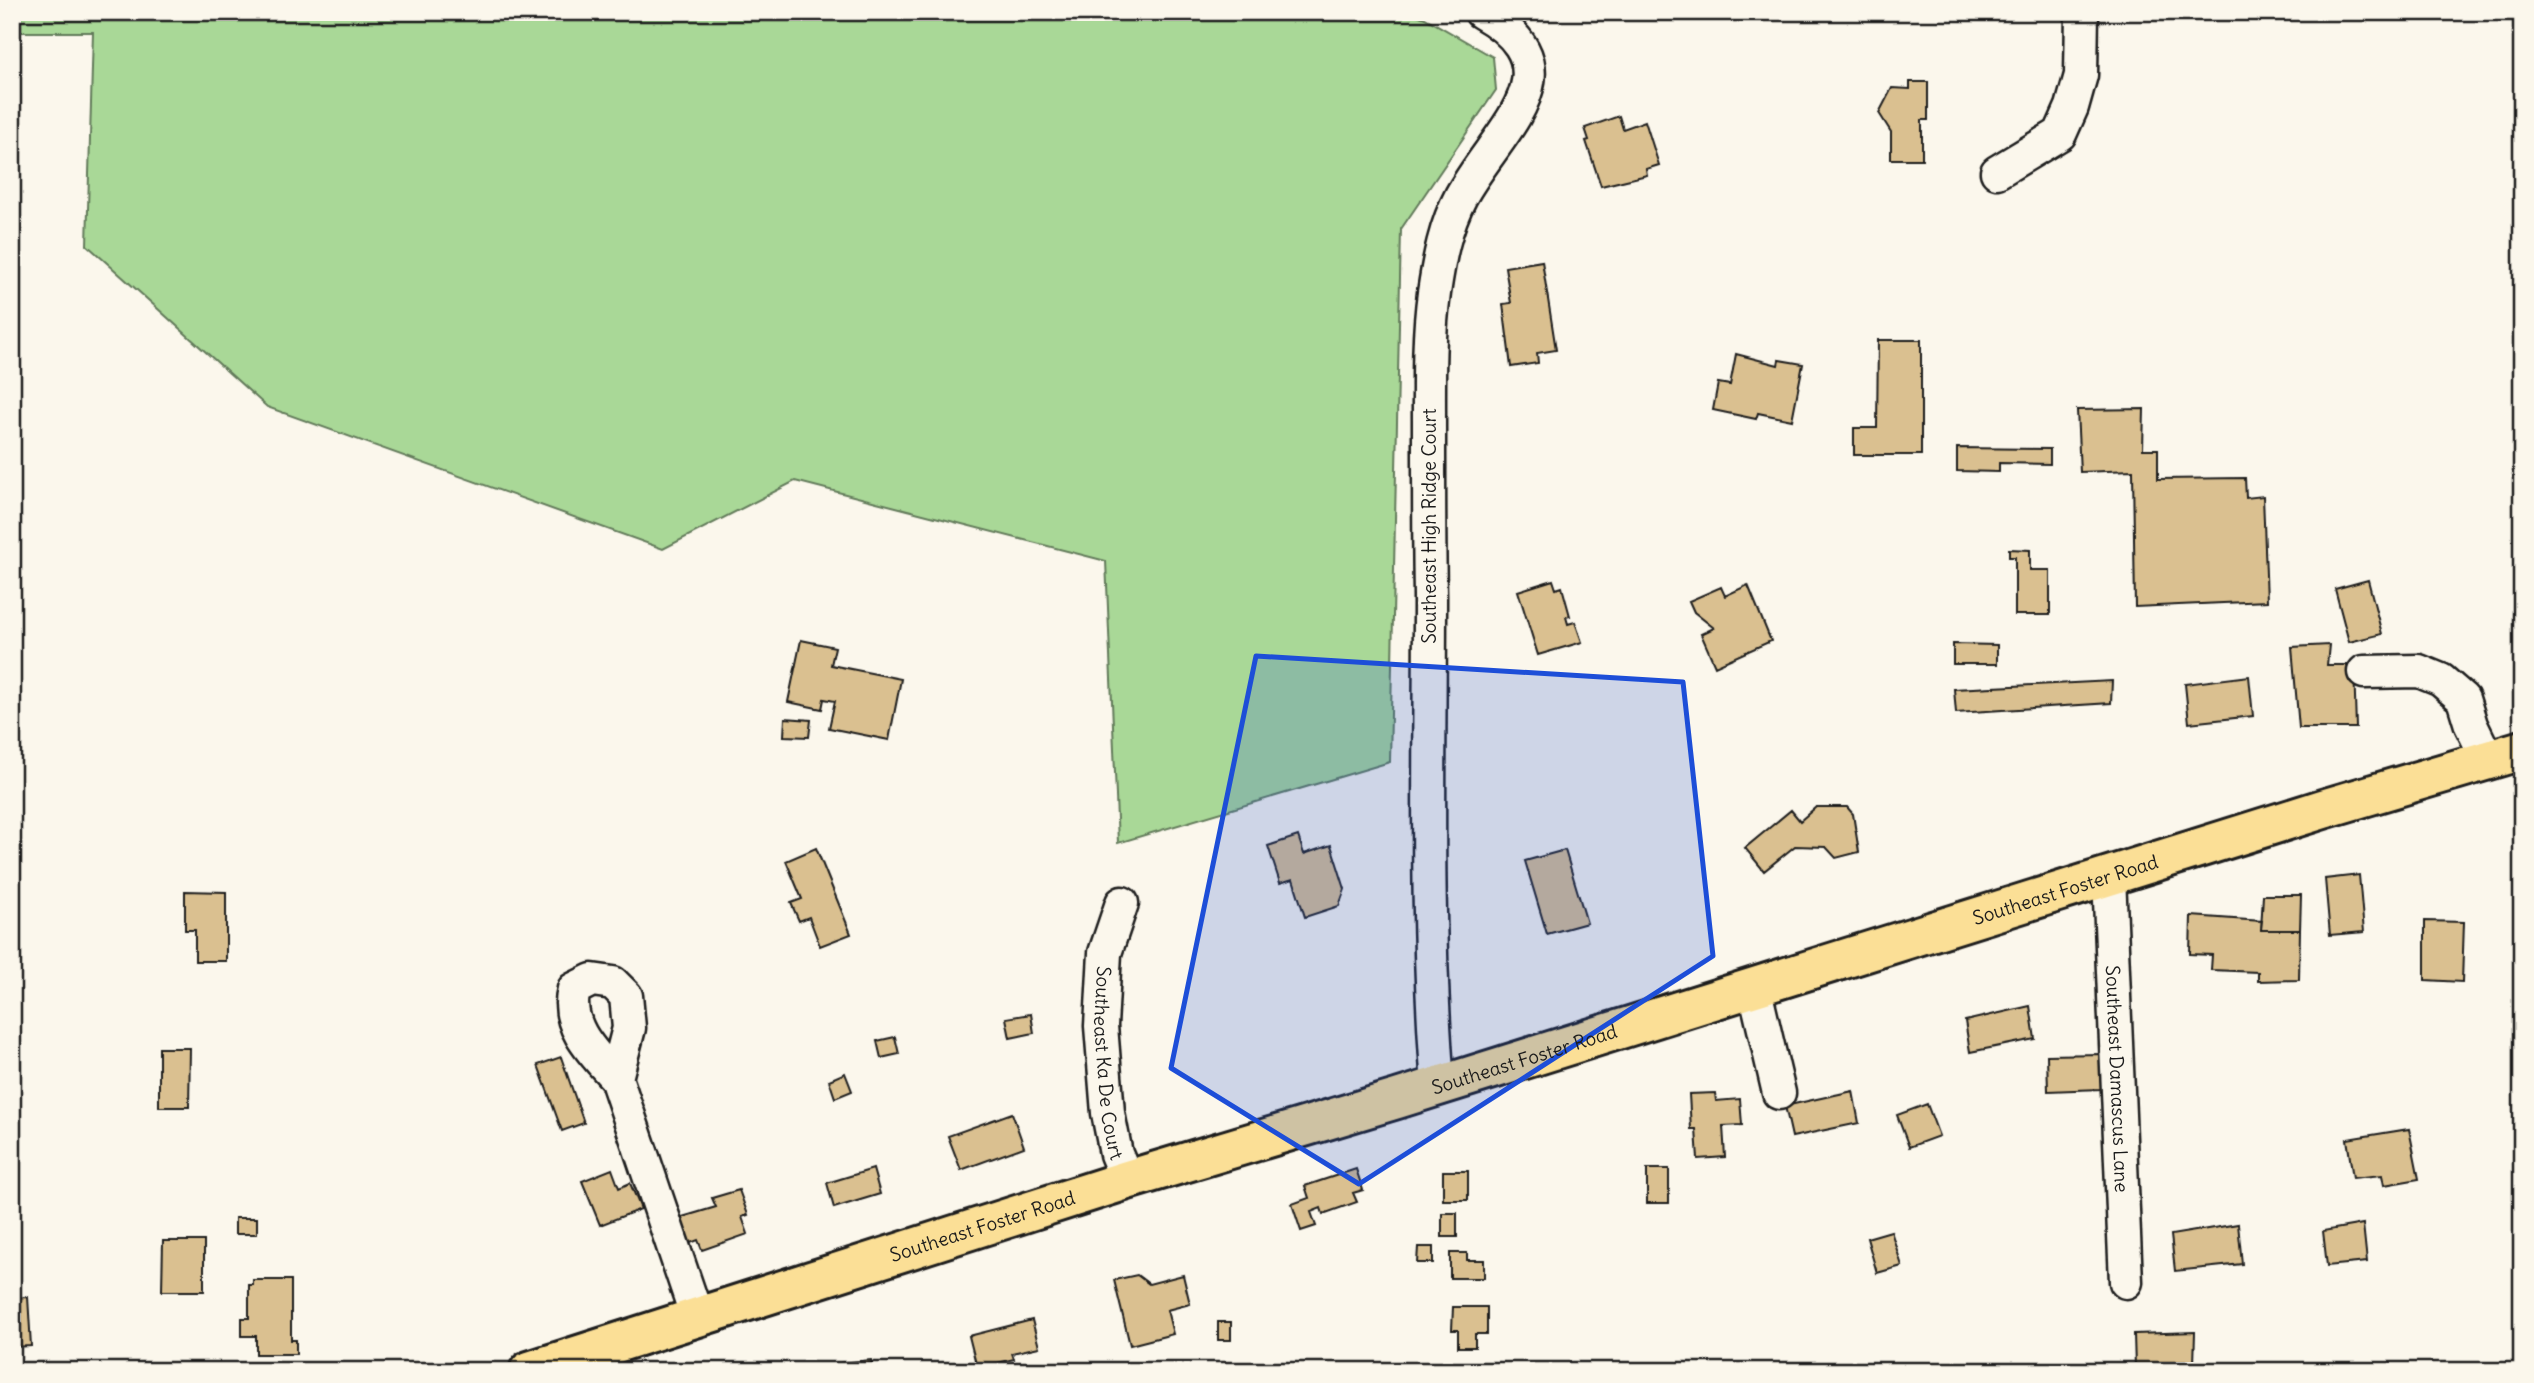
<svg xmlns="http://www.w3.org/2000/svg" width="2534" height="1383" viewBox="0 0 2534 1383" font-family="Delius,sans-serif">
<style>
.green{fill:#a9d897;stroke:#627a5a;stroke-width:2}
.building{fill:#dac090;stroke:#1c1c1c;stroke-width:2}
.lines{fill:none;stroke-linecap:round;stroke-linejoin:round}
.minor-casing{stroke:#1c1c1c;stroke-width:37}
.major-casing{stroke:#1c1c1c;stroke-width:44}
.minor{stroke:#fbf7ec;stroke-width:32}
.major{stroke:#fbdf96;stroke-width:38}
.marked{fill:#1d4ed8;fill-opacity:0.2;stroke:#1d4ed8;stroke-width:5;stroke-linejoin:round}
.labels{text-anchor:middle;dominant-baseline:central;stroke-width:5;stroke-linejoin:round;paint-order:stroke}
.street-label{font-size:19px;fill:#1c1c1c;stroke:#fbf7ec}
</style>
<rect width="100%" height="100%" fill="#fbf7ec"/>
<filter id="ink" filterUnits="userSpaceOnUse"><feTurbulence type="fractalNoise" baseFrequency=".0143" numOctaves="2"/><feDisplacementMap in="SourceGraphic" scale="14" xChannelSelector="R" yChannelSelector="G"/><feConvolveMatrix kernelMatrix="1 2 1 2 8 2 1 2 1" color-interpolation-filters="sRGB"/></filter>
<g filter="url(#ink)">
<path class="green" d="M12,12H1409L1425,18L1493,57L1496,90L1401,229L1390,762L1118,843L1106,561L795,481L663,549L267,407L87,245L93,32H12Z"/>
<path class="building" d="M1910,82H1928V120H1922V159H1891V132L1879,113L1892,88L1910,89Z
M1619,116L1623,129L1645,121L1659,165L1646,169L1647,175L1601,186L1586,141L1589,140L1585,128Z
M1542,261L1556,350L1537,353L1538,363L1511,367L1503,304L1511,303L1505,267Z
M1878,340H1921V455H1854V428H1877Z
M1736,354L1778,365L1779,360L1803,364L1792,420L1758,413L1756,419L1713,410L1718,383L1730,385Z
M2144,409L2143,449H2158V479L2245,478L2246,498L2263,496L2267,601L2135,607L2133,470L2080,472L2077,410Z
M1957,448L2050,449V464L1999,463V472L1957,471Z
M2009,549L2030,550V570H2050V615H2015V557H2009Z
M1553,580L1556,589L1562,587L1570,616L1566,617L1568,624L1575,622L1582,642L1538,655L1518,591Z
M2368,580L2382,634L2349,642L2335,589Z
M1748,585L1771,641L1715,666L1701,634L1714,628L1694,612L1689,601L1721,587L1725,596Z
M801,640L835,647L831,665L901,679L889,740L829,728L835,701L824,699L822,709L788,702Z
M1953,644L1997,645V664H1953Z
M2329,645L2327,665H2354L2356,728H2299L2292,647Z
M2249,676L2253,716L2189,723L2185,684Z
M2112,681L2111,703L1956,713L1954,689Z
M785,718L811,720L809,737L784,736Z
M1816,807H1847L1853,814L1859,852L1836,858L1826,847L1795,846L1764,871L1745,848L1791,810L1800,821Z
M1298,836L1304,854L1331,845L1345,889L1339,906L1305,917L1293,879L1280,883L1268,846Z
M816,848L851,934L820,946L809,917L799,921L791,903L802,899L786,861Z
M1565,850L1587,923L1547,934L1525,861Z
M2359,875L2364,932L2330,935L2325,879Z
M185,891L226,892V961H195V930H185Z
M2263,895H2301L2300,930H2261Z
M2191,916L2262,921L2261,930H2300L2299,980L2258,981V972L2211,970L2212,955L2190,954Z
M2425,921L2464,922L2462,982L2425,980Z
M2030,1006L2035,1039L1970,1052L1965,1021Z
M1031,1014L1034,1033L1010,1038L1006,1018Z
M895,1037L899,1054L881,1058L877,1041Z
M159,1048H190L189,1107H159Z
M2101,1054V1089L2048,1091L2047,1055Z
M561,1057L584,1123L562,1131L538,1065Z
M845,1073L852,1091L835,1098L829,1080Z
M1853,1091L1859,1123L1792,1137L1785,1106Z
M1715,1093L1716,1101L1740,1099L1742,1125L1723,1126L1725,1157L1698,1159L1696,1129H1691L1689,1094Z
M1927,1104L1939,1136L1909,1147L1897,1115Z
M1012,1113L1024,1147L961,1170L948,1136Z
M2409,1129L2419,1179L2384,1185L2382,1175L2353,1178L2347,1139Z
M612,1169L619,1188L630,1183L641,1209L600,1225L582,1181Z
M873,1169L880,1194L834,1208L827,1183Z
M1356,1169L1363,1190L1353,1193L1357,1202L1323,1214L1321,1208L1311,1212L1316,1226L1301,1231L1292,1204L1309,1198L1305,1186Z
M1647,1169H1669V1203H1647Z
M1443,1171H1468V1200H1443Z
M739,1190L748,1215L742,1217L748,1234L702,1250L698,1240L688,1244L679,1218L716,1207L712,1198Z
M1442,1213H1457V1237H1442Z
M235,1218H257V1234H235Z
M2238,1224L2242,1264L2175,1271L2171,1235Z
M2363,1224L2367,1262L2327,1266L2323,1231Z
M1891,1231L1902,1266L1877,1273L1867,1238Z
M163,1241H204V1291H162Z
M1418,1247H1433V1263H1417Z
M1450,1253H1467V1260H1484V1278H1450Z
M1137,1275L1149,1284L1183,1275L1190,1304L1167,1310L1173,1334L1130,1345L1114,1280Z
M253,1280H291V1340H296V1354H256V1336H242V1318H249V1285H253Z
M28,1297L31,1346L12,1347V1298Z
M1453,1307H1487V1334H1475V1347H1458V1330H1452Z
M1032,1320L1039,1347L1012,1353L1014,1359L977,1368L969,1336Z
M1218,1322H1231V1340H1218Z
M2195,1332L2194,1365L2135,1368L2134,1334Z
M871,1360L873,1371H842L841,1363Z"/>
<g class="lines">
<g class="minor-casing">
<g id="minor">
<path d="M1997,172L2060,134L2072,107L2081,75L2082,12"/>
<path d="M2364,672L2419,671L2441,680L2463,699L2471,725L2488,760"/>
<path id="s1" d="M2109,876L2126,1282"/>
<path id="s2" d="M1122,903L1105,953L1101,1026L1108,1113L1116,1154L1127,1180"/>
<path d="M1754,986L1779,1093"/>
<path d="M616,1078L629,1028L626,996L613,983L592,980L574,989C564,1025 593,1053 616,1078L697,1317"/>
<path d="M1438,1085C1425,922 1430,759 1430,596C1429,540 1429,484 1429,428C1429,383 1428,337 1434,293C1439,259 1445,226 1461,196C1497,130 1582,69 1481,12"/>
</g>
</g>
<g class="major-casing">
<g id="major">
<path id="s3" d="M529,1371L1127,1180L1397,1099L2323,809L2522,750"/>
</g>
</g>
<use href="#minor" class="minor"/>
<use href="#major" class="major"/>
</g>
</g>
<path class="marked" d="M1256,656L1683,682L1713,956L1359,1184L1171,1068Z"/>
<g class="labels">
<g class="street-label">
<text transform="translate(1429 526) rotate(-90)">Southeast High Ridge Court</text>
<text stroke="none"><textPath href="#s3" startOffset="1610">Southeast Foster Road</textPath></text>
<text stroke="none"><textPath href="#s3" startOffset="1043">Southeast Foster Road</textPath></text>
<text stroke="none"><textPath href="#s2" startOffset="163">Southeast Ka De Court</textPath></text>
<text stroke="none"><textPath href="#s1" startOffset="203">Southeast Damascus Lane</textPath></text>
<text stroke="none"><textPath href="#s3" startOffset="476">Southeast Foster Road</textPath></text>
</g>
</g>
<rect width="2534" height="1383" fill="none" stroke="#fbf7ec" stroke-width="42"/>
<rect x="21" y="21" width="2492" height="1341" fill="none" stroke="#1c1c1c" stroke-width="2.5" filter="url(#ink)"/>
</svg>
